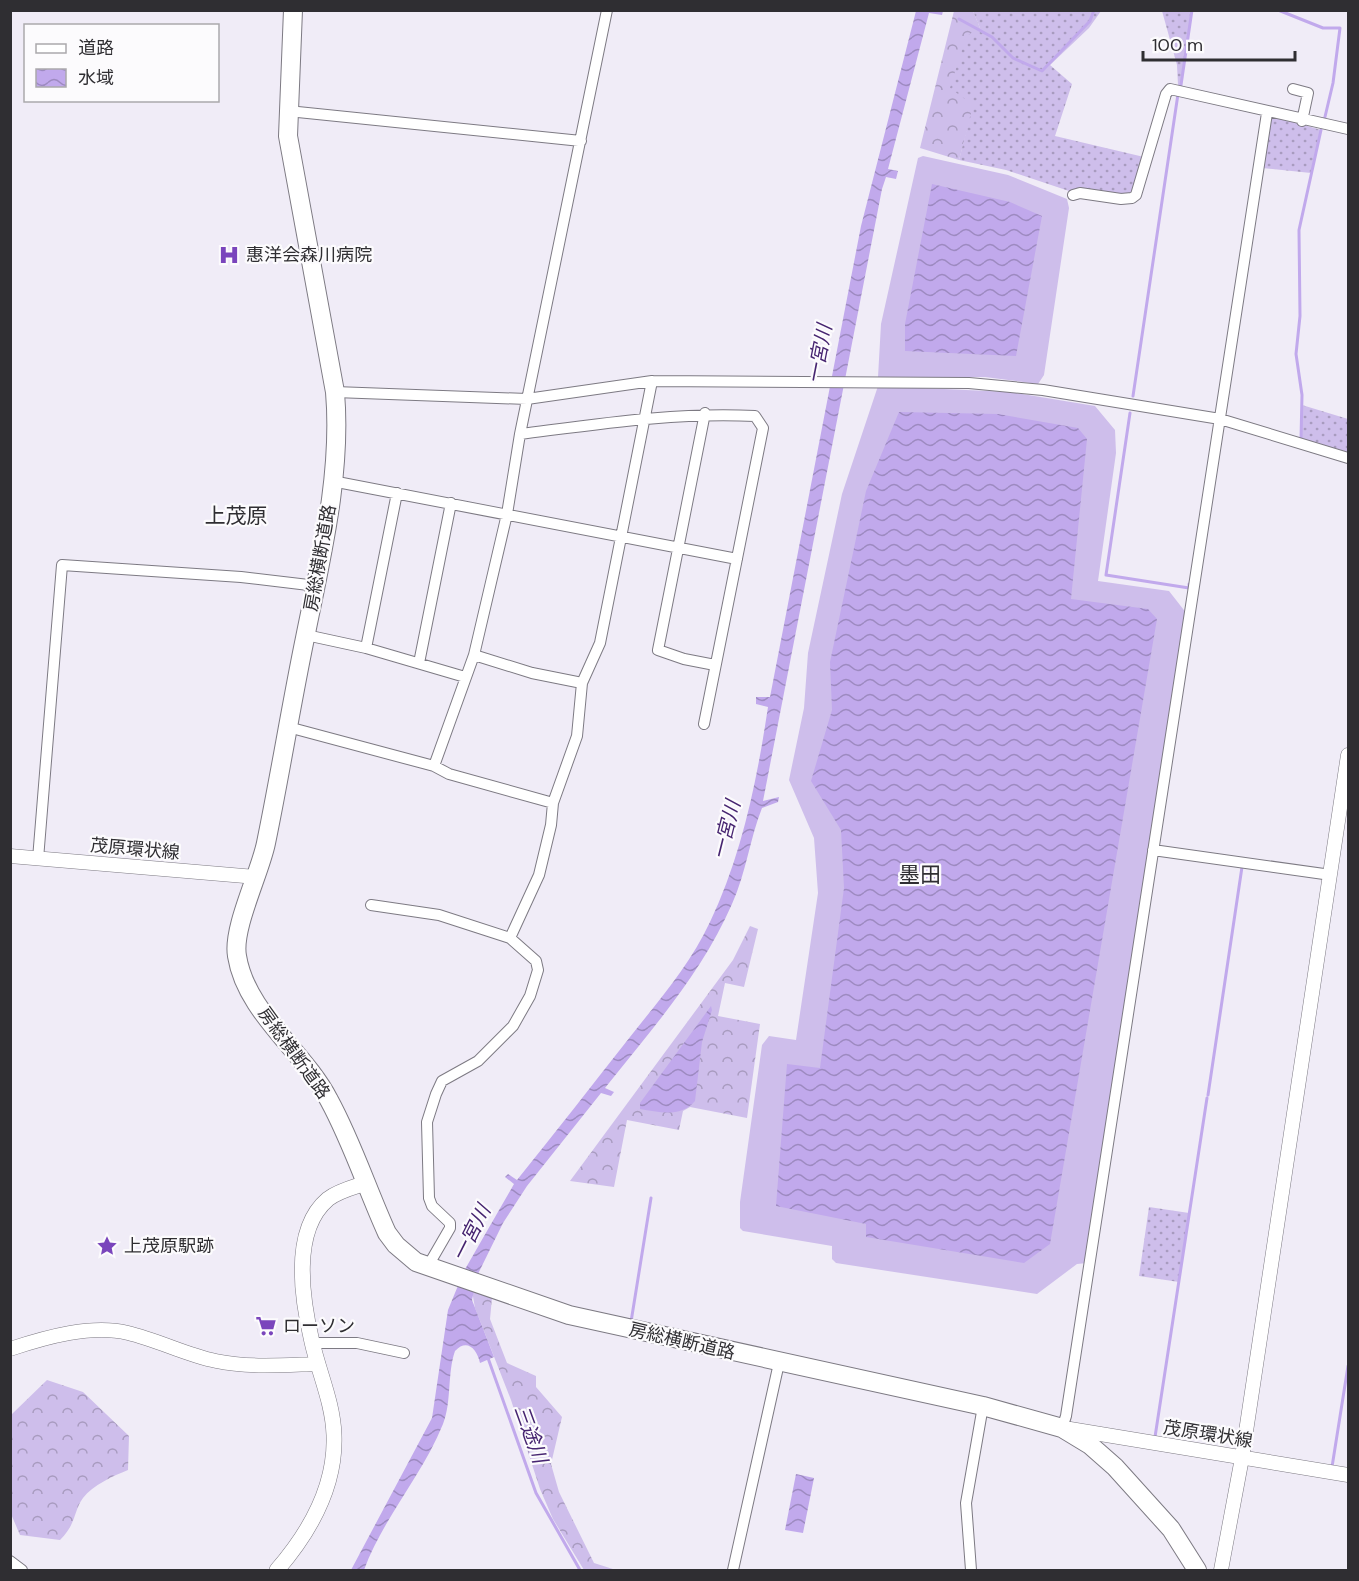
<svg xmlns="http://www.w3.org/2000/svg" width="1359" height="1581" viewBox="0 0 1359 1581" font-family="'DM Sans','Noto Sans JP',sans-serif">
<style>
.grass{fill:#cebeeb}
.forest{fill:url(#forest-crowns)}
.garden{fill:url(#garden-dots)}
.water{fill:url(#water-waves)}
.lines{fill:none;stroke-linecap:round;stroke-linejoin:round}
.stream{stroke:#c1a9ec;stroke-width:3}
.street-casing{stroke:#7d7a83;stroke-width:12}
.secondary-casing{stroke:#7d7a83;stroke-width:15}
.primary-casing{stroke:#7d7a83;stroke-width:16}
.highway-casing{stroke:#7d7a83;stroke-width:20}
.street{stroke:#fff;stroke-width:10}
.secondary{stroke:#fff;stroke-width:14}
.primary{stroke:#fff;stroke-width:15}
.highway{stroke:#fff;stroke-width:18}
.labels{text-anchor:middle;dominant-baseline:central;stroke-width:4.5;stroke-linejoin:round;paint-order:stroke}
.poi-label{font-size:18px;fill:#2f2e32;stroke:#fcfbfd;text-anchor:start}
.street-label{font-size:18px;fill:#2f2e32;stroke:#fcfbfd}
.water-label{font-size:20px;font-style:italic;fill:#462470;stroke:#fcfbfd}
.quarter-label{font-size:21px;fill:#2f2e32;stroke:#fcfbfd}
</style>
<defs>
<pattern id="forest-crowns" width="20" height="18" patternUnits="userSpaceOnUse" patternTransform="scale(1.5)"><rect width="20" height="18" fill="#cebeeb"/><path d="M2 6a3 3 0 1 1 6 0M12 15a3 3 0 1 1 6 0" fill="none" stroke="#a89bbf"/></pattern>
<pattern id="garden-dots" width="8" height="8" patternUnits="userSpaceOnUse" patternTransform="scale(1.5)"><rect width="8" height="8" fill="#cebeeb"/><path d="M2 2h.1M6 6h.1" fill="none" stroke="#a89bbf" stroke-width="1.8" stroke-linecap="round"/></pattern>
<pattern id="water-waves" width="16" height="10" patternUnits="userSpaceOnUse" patternTransform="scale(1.5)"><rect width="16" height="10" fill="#c1a9ec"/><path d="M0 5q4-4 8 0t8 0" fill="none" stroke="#9d8ac0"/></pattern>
</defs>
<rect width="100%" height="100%" fill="#f0ecf7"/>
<path class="grass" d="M923,156L1008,175L1067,199L1069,208L1044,375L1038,384L985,377H878L881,324L918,158Z
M878,386L1010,392L1095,406L1115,430L1116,453L1098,581L1169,591L1187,614L1087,1263L1077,1264L1037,1294L836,1263L832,1259V1246L743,1231L740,1228V1202L762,1045L769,1036L796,1040L818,893L814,838L789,780L804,708L808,653L842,494Z"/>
<path class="forest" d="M954,11H973L980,28L974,105L959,160L920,148Z
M750,926L758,929L744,987L725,983L718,1016L760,1024L747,1118L690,1107L683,1111L679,1130L627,1120L614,1187L570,1181L733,960Z
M472,1291L492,1298L490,1319L507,1363L536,1376V1387L562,1417L551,1464L559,1492L594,1563L616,1570H584L553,1519L540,1489L511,1400L475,1308Z
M47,1380L83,1392L129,1436L128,1470C113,1476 93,1485 83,1498C73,1512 77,1523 60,1540L20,1535L11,1514L12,1414Z"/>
<path class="garden" d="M973,11H1101L1089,28L1050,65L1072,84L1055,136L1144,157L1132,197L1069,191L1006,170L959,160L973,105L950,88L966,36L980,28Z
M1162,11H1192L1181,85H1178L1177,65Z
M1270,115L1321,130L1311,173L1262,168Z
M1302,405L1348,419V452L1301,439Z
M1149,1207L1189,1213L1179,1282L1139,1276Z"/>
<path class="water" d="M916,11H943L942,15L929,13L888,169L898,171L896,179L886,177L882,189L763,801L779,797L778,802L762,808C750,838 746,873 732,904C702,973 652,1029 605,1088L614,1092L611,1096L601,1093L527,1186L503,1223L477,1276L472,1300L494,1357L480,1363C477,1349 467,1338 455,1351C447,1374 452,1401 443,1424C422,1476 383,1518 364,1570H351L432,1418L448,1310L464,1271L514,1184L505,1177L508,1174L517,1180C555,1133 592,1085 630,1037C659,1000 690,965 710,922C742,855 757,780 768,707L756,704V697H770L861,226Z
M932,184L1010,202L1042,216L1016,356L905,351V324Z
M899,412L998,414L1078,428L1087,439L1071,599L1148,609L1157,619L1050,1244L1024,1263L866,1237V1224L776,1206L787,1064L820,1068L844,888L841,830L811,781L832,710L830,662L866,491Z
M711,1006L712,1010L702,1042L695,1101C681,1118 659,1112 640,1109V1103Z
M796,1474L814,1478L803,1533L785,1530Z"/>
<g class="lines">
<path class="stream" d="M1278,10L1323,28H1340L1333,83L1324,121
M959,19L992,37L1013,58L1042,71L1090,21L1094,10
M1181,85L1192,10
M1133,396L1178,94
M1130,413L1106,575L1189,588V584
M1301,439L1302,395L1296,354L1300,316L1299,230L1321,130
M1208,1095L1242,867
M631,1322L651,1198
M488,1358L536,1493L580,1570
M1155,1437L1207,1098
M1332,1467L1348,1366"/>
<g class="street-casing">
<path id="street" d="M1293,89L1308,93L1302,121
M288,111L581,141
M1073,195L1080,193L1121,199L1132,198L1136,195L1166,94L1170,89L1348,129
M335,392L527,399L652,381L969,383L1043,390L1220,419L1348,458
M705,413L658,650L684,659L715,665
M520,434C599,424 675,412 755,416L763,428L704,724
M332,481L737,559
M306,635L366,648L465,677
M366,648L397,493
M474,655L532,673L582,683
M419,663L451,503
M288,727L434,766L449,774L553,803
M434,766L474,655L507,514L520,434L607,10
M1153,850L1331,875
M38,859L62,565L241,577L317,586
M371,905L439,915L510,938L536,961L538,970L530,996L513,1026L478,1061L442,1081L436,1094L427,1122L429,1198L432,1206L450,1223V1228L428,1266
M510,938L539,875L551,825L553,803L577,736L582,683L600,643L652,381
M312,1343H357L404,1353
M1062,1428L1066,1416L1267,113
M10,1561L22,1570
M733,1570L779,1363
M971,1570L966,1503L983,1406"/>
</g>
<g class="secondary-casing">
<path id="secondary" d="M10,856L257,877
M10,1349C46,1337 92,1324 128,1333C158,1340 186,1355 216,1361C249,1368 284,1365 318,1364
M1070,1429L1348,1475
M1221,1570L1242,1458L1348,755"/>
</g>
<g class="primary-casing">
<path id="primary" d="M277,1570C309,1533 336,1486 334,1435C333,1403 319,1373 312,1342C302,1300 291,1230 328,1199C338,1191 354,1187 366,1183"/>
</g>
<g class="highway-casing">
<path id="highway" d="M293,10L288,136L335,392C342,474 321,558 305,638C291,706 280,775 266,843C260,873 232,928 237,956C246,1013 304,1051 329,1100C352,1142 367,1189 387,1233L396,1245L416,1262L569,1315L983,1406L1062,1428L1090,1445L1115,1467L1171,1529L1197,1570"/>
</g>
<use href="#street" class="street"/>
<use href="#secondary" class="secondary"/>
<use href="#primary" class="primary"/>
<use href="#highway" class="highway"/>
</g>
<defs>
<g id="hospital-bare" transform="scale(1.62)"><path d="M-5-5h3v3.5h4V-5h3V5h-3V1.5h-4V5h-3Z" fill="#7a45bc" stroke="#fcfbfd" stroke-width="2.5" paint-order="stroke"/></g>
<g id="sight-bare" transform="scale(1.62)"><path d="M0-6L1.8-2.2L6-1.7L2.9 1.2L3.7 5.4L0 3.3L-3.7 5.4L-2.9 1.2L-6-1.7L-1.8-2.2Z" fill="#7a45bc" stroke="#fcfbfd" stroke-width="2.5" paint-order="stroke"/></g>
<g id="supermarket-bare" transform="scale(1.62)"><path d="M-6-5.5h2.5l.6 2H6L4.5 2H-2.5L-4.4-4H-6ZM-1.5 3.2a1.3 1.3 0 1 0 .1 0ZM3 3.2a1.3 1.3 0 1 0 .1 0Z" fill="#7a45bc" stroke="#fcfbfd" stroke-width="2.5" paint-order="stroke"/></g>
</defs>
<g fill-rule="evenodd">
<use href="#hospital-bare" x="229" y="255"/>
<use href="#sight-bare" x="107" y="1246"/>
<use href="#supermarket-bare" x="266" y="1326"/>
</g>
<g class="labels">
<g class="poi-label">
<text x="246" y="255">惠洋会森川病院</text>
<text x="124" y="1246">上茂原駅跡</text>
<text x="283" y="1326">ローソン</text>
</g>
<g class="street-label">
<text transform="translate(320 558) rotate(-80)">房総横断道路</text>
<text transform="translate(135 849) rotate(5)">茂原環状線</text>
<text transform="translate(294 1053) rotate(54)">房総横断道路</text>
<text transform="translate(682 1341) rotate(13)">房総横断道路</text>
<text transform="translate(1208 1434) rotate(9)">茂原環状線</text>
</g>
<g class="water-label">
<text transform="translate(819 354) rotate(-79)">一宮川</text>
<text transform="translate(726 830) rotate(-76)">一宮川</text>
<text transform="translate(471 1233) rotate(-63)">一宮川</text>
<text transform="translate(531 1434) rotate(70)">三途川</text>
</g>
<g class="quarter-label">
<text x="236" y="516">上茂原</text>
<text x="920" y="875">墨田</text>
</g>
</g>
<rect width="1359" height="1581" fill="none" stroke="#2f2e32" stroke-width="24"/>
<rect x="24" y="24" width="195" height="78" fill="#fcfbfd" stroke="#aaa9ac" stroke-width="1.5"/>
<rect x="36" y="44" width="30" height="9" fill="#ffffff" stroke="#aaa9ac" stroke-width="1.5"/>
<text x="78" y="54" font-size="18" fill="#2f2e32">道路</text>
<rect x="36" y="69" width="30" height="18" fill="url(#water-waves)" stroke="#aaa9ac" stroke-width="1.5"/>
<text x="78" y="84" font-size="18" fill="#2f2e32">水域</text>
<path d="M1143 51v9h152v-9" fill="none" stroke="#2f2e32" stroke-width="3"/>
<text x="1152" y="51" font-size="18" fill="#2f2e32" stroke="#fcfbfd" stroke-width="4.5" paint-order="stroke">100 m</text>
</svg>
